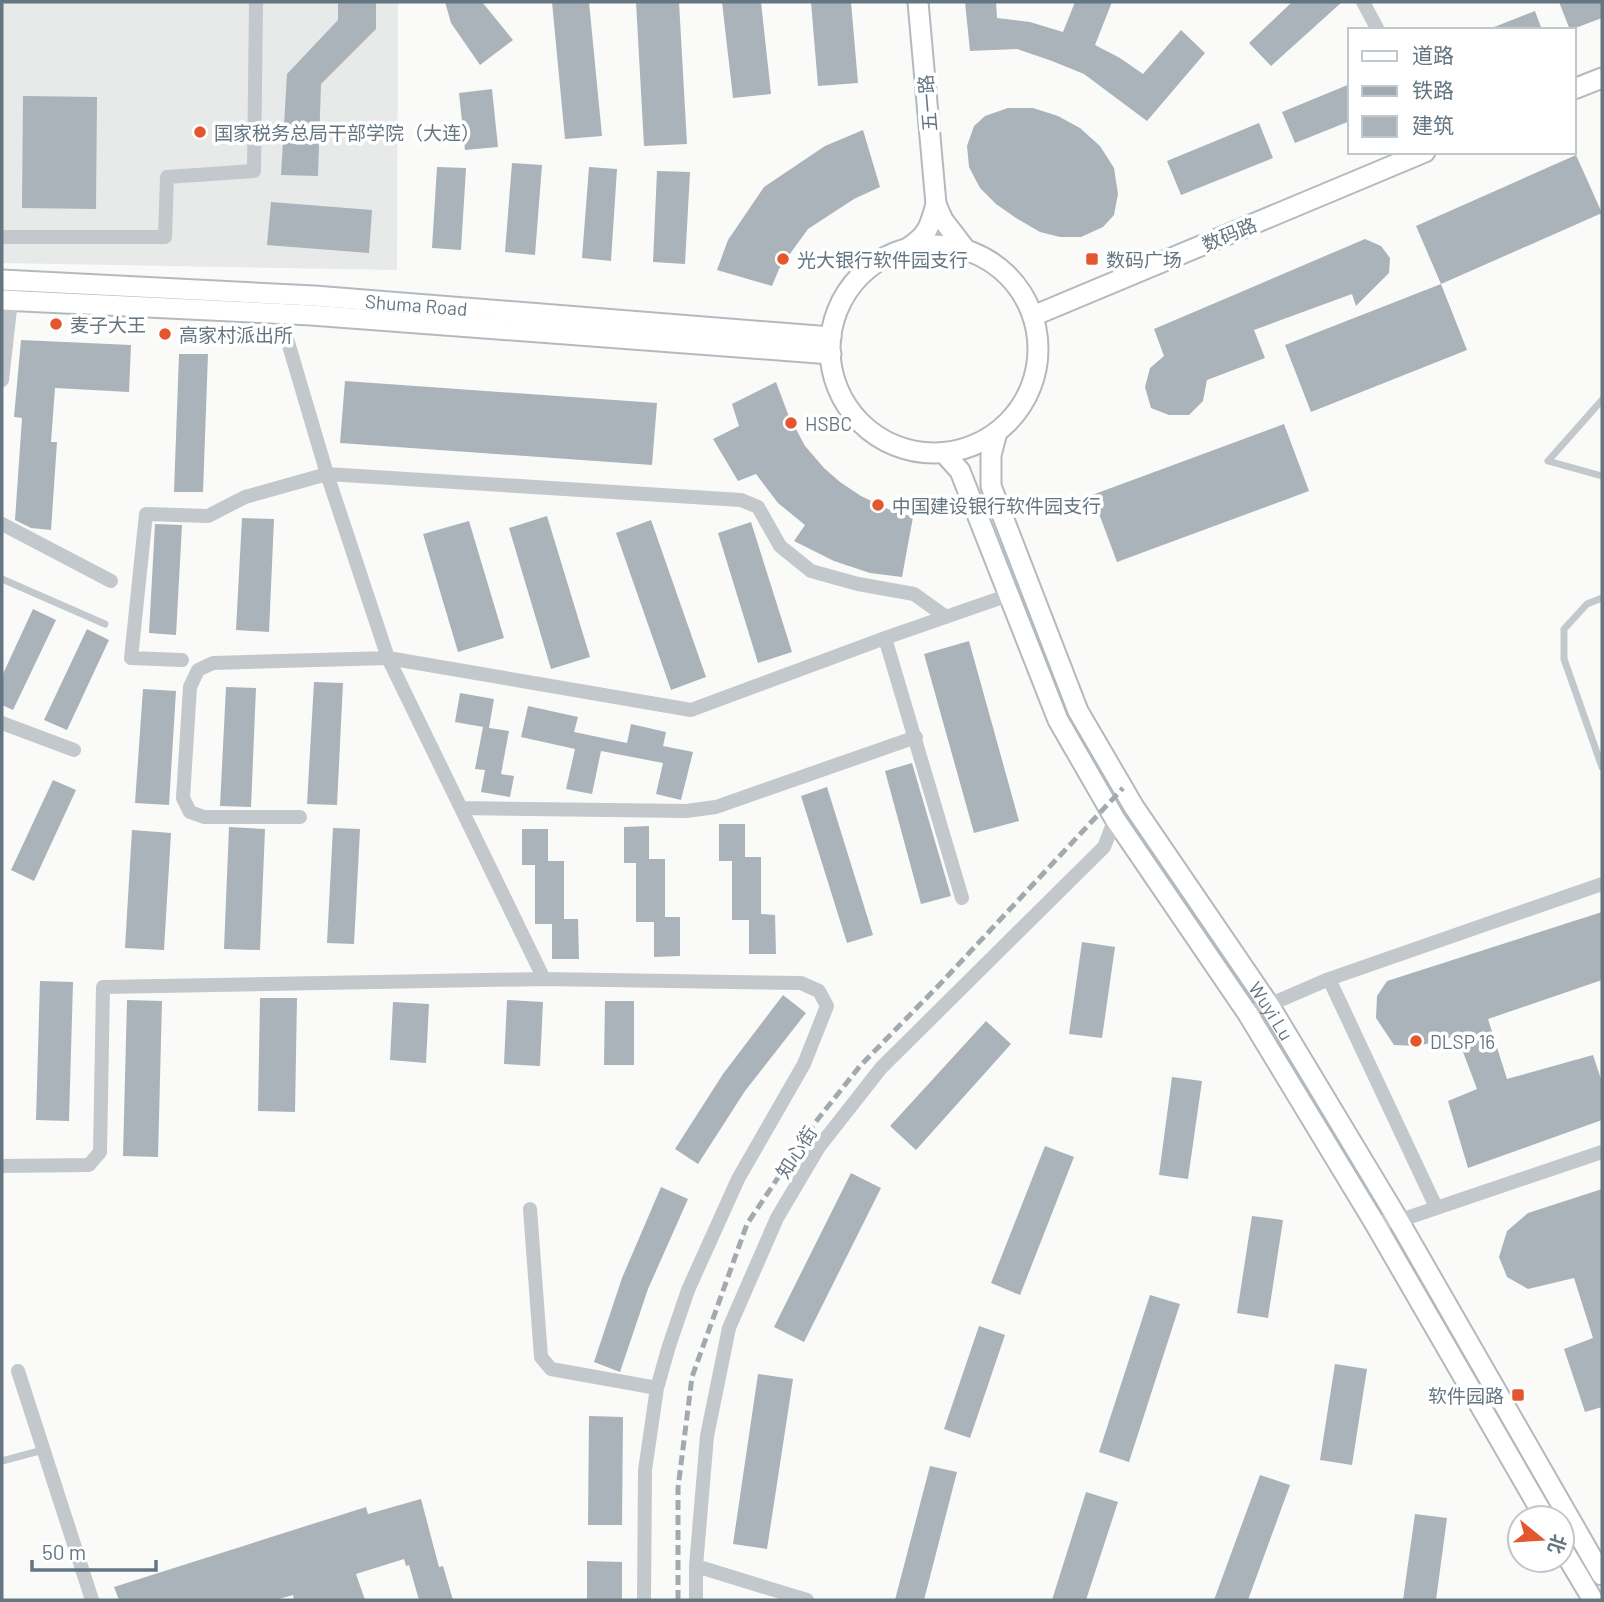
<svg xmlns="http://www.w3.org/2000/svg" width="1604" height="1602" viewBox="0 0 1604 1602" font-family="Barlow,'Noto Sans SC',sans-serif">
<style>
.built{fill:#e8e9e9}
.building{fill:#aab3b9}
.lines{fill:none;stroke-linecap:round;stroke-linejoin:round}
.secondary-casing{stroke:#b3babf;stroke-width:23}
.service{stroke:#c3c8cc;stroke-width:7}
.minor{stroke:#c3c8cc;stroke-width:14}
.secondary{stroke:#fff;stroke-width:19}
.rail{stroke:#a2aab0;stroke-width:5;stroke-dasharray:10 5;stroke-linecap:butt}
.poi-dot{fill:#e4572e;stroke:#fff;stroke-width:2.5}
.labels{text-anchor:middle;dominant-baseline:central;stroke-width:7;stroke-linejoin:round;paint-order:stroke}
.street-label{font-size:19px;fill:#657683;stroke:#fff}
.poi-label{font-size:19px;fill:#657683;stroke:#fff;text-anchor:start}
</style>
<rect width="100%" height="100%" fill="#fafaf8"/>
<path class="built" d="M2,2H398L397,270L2,263Z"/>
<path class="building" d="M338,2H376V29L321,84L318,176L281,175L287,74L338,20Z
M445,2H482L513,40L480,65L451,23Z
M552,2H589L602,136L565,139Z
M636,2H679L687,144L644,146Z
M722,2H761L771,94L733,98Z
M811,2H851L858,83L818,86Z
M965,2H996L997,18L1030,22L1063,32L1075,2H1112L1095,45L1120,58L1143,74L1181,30L1205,53L1147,121L1084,74L1052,61L1017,49L970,51Z
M1292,2H1342L1271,66L1249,43Z
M1559,2H1602V18L1570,30Z
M1535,11L1542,30H1489V29Z
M1350,84V121L1295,143L1282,112Z
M492,89L498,147L465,150L459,93Z
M23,96L97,97L96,209L22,208Z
M1008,108H1033L1058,116L1080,128L1100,146L1114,168L1118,194L1114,215L1103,227L1081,237H1060L1040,232L1016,218L996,204L980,188L969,167L967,146L974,126L985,116Z
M1259,123L1273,158L1181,195L1167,161Z
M863,130L880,187L854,199L808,229L779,269L772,286L717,270L728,240L764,187L825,146Z
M1576,155L1602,213L1441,284L1416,226Z
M512,163L542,165L535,255L505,252Z
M437,167L466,168L461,250L432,248Z
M589,167L617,169L611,261L582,258Z
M657,171L690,172L685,264L653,262Z
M271,202L372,210L369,253L267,245Z
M1365,239L1381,246L1390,258L1389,273L1356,306L1352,294L1254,330L1265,358L1207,380L1203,401L1189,415H1169L1151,408L1145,387L1150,368L1164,356L1154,329Z
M1441,284L1467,350L1311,412L1285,345Z
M21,340L131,345L129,392L55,388L51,442H57L51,530L31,528L15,520L22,418L14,417Z
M179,354H208L203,492H174Z
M345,381L657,403L652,465L340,443Z
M776,382L788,414L805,446L824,468L840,482L861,496L888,509L913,517L902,577L870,573L834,561L794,541L805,525L778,503L756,474L738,481L713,439L739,426L732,404Z
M1284,424L1309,491L1117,562L1092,495Z
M547,516L590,657L551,669L509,528Z
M242,518L274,519L269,632L236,630Z
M651,520L706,677L671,690L616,533Z
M469,521L504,638L458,652L423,534Z
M751,522L792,652L758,663L718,533Z
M155,524L182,525L176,635L149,633Z
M33,609L56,620L13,710L2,705V676Z
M87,629L109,640L67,730L44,720Z
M969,641L1019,821L974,833L924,654Z
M314,682L343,683L337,805L307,804Z
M226,687L256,688L251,807L220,806Z
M143,689L176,691L169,805L135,803Z
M460,693L494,699L489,728L455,722Z
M528,706L578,717L574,732L627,743L631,724L666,732L663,746L693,752L681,800L656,794L663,763L601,751L592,794L566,789L575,749L521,737Z
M483,727L509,731L501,774L514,776L510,797L481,792L485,770L475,769Z
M912,763L951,896L921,904L885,771Z
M53,780L76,790L34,881L11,870Z
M827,787L873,935L847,943L801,796Z
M719,824H745V857H761V914L775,915L776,954H749V920H732V861H719Z
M649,826V859H665V917H680V956L654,957V922H636V863H624V827Z
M229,827L265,829L260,950L224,949Z
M333,828L360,829L354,944L327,943Z
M522,829H548V861H564V919H578L579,959H552V924H535V865H522Z
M132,830L171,833L164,950L125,948Z
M1602,912V980L1488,1019L1507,1079L1593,1055L1602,1082V1120L1468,1168L1448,1101L1477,1089L1457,1036L1418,1046L1394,1045L1376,1018L1377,996L1387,981Z
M1082,942L1115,947L1102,1038L1069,1034Z
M40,981L73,982L69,1121L36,1120Z
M783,995L806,1013L745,1091L698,1164L675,1149L723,1074Z
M260,998H297L295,1112L258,1111Z
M127,1000L162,1001L158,1157L123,1156Z
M507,1000L543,1002L540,1066L504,1064Z
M605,1001H634V1065H604Z
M393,1002L429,1004L426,1063L390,1060Z
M986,1021L1011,1044L916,1150L890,1126Z
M1172,1077L1202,1081L1188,1179L1159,1175Z
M1045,1146L1074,1157L1020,1295L991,1283Z
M851,1173L881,1188L804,1342L774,1327Z
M661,1187L688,1199L648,1289L620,1372L594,1362L622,1278Z
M1602,1189V1407L1585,1412L1564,1349L1593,1338L1574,1278L1528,1289L1507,1277L1499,1257L1507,1231L1528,1213Z
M1252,1216L1283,1220L1268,1318L1237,1313Z
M1150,1295L1180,1304L1129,1462L1099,1452Z
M979,1326L1005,1335L970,1438L944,1429Z
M1335,1364L1367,1369L1352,1465L1320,1460Z
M758,1374L793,1379L767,1549L733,1544Z
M589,1416L623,1417L622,1525H588Z
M930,1466L957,1472L924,1600H895Z
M1260,1475L1290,1485L1248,1600H1214Z
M1086,1492L1118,1502L1086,1600H1052Z
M421,1499L439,1567L443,1566L453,1600H419L409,1565L406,1566L404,1559L356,1574L365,1600H294L293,1595L275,1600H119L114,1587L366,1507L368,1514Z
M1415,1514L1447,1518L1436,1600H1403Z
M587,1561L622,1562V1600H587Z"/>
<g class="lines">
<g class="secondary-casing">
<g id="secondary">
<path d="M918,2L936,204L943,220L966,250"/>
<path d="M1574,89L1602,78"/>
<circle cx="934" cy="349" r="104"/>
<path d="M908,248C928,235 930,226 936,204"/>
<path id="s1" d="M2,280L314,296L831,337"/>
<path d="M2,300L311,315L831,354"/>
<path d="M1033,316L1425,152"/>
<path id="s2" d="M997,432L991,455V486L1078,711L1134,807L1269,1005L1393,1211L1602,1575"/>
<path d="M944,453L960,471L1058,720L1115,819L1248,1014L1374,1222L1545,1518"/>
<path d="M1562,1548L1593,1600"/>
</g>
</g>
<path class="service" d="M1602,400L1548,461L1602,476
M2,579L105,624
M1602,598L1587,604L1564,629V659L1602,767
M2,1461L43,1450"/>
<path class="minor" d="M1363,2L1378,30
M2,237H165L167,177L254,171L256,2
M277,305L327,474L388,658L544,979
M2,380L12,292
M2,524L111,581
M885,638L962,898
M182,660L131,658L146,514L208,516L245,497L327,474L741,500L758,507L780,546L811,571L858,584L914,594L946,617
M2,723L74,750
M461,808L686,811L716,807L916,737
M300,817H204L190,812L183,798L190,687L198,670L213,663L388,658L691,710L885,638L1009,595
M1329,979L1436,1207
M1248,1014L1329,979L1602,884
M2,1166L89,1165L100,1152L103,987L544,979L801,983L819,991L827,1006L804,1064L738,1179L688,1290L669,1346L657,1388L645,1470L644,1600
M530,1209L541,1357L551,1369L657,1388
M1374,1222L1398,1221L1602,1152
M18,1371L92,1600
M696,1566L807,1600
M696,1600V1566L707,1436L729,1328L777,1218L819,1147L881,1068L1104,847L1115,819"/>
<use href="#secondary" class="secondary"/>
<path class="rail" d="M678,1600V1488L692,1377L747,1224L814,1124L860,1066L942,982L1123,788"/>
</g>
<g class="poi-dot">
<circle cx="200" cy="132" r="7"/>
<circle cx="783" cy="259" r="7"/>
<rect x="1085" y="252" width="14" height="14" rx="3.5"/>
<circle cx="56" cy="324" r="7"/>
<circle cx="165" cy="334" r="7"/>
<circle cx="791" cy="423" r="7"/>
<circle cx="878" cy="505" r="7"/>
<circle cx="1416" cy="1041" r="7"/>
<rect x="1511" y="1388" width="14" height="14" rx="3.5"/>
</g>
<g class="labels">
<g class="street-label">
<text transform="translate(927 103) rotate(-95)">五一路</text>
<text transform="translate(1229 234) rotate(-23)">数码路</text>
<text stroke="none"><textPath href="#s1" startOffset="415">Shuma Road</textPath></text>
<text stroke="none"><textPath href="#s2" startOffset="653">Wuyi Lu</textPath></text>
<text transform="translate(796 1152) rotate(-57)">知心街</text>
</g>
<g class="poi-label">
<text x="214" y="132">国家税务总局干部学院（大连）</text>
<text x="797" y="259">光大银行软件园支行</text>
<text x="1106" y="259">数码广场</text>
<text x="70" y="324">麦子大王</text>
<text x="179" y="334">高家村派出所</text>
<text x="805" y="423">HSBC</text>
<text x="892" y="505">中国建设银行软件园支行</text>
<text x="1430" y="1041">DLSP 16</text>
<text x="1504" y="1395" text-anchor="end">软件园路</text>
</g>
</g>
<rect width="1604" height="1602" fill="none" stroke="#657683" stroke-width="7"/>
<rect x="1348" y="28" width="228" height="126" fill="#ffffff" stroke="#c1c8cd" stroke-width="2"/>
<rect x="1362" y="51" width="35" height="10" fill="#ffffff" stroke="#c1c8cd" stroke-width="2"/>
<text x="1412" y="63" font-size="21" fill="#657683">道路</text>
<rect x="1362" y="86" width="35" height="10" fill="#a2aab0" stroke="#c1c8cd" stroke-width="2"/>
<text x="1412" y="98" font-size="21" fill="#657683">铁路</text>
<rect x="1362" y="116" width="35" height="21" fill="#aab3b9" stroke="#c1c8cd" stroke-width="2"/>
<text x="1412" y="133" font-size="21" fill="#657683">建筑</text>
<g transform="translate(1541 1539) rotate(108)"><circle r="33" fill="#ffffff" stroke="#c1c8cd" stroke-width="2"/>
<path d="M0-5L12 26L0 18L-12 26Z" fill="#e4572e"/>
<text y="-10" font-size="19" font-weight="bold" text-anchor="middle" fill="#657683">北</text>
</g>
<path d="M32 1560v10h124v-10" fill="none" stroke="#657683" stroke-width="3.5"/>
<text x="42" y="1560" font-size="21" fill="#657683" stroke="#ffffff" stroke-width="5" paint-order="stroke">50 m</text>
</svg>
